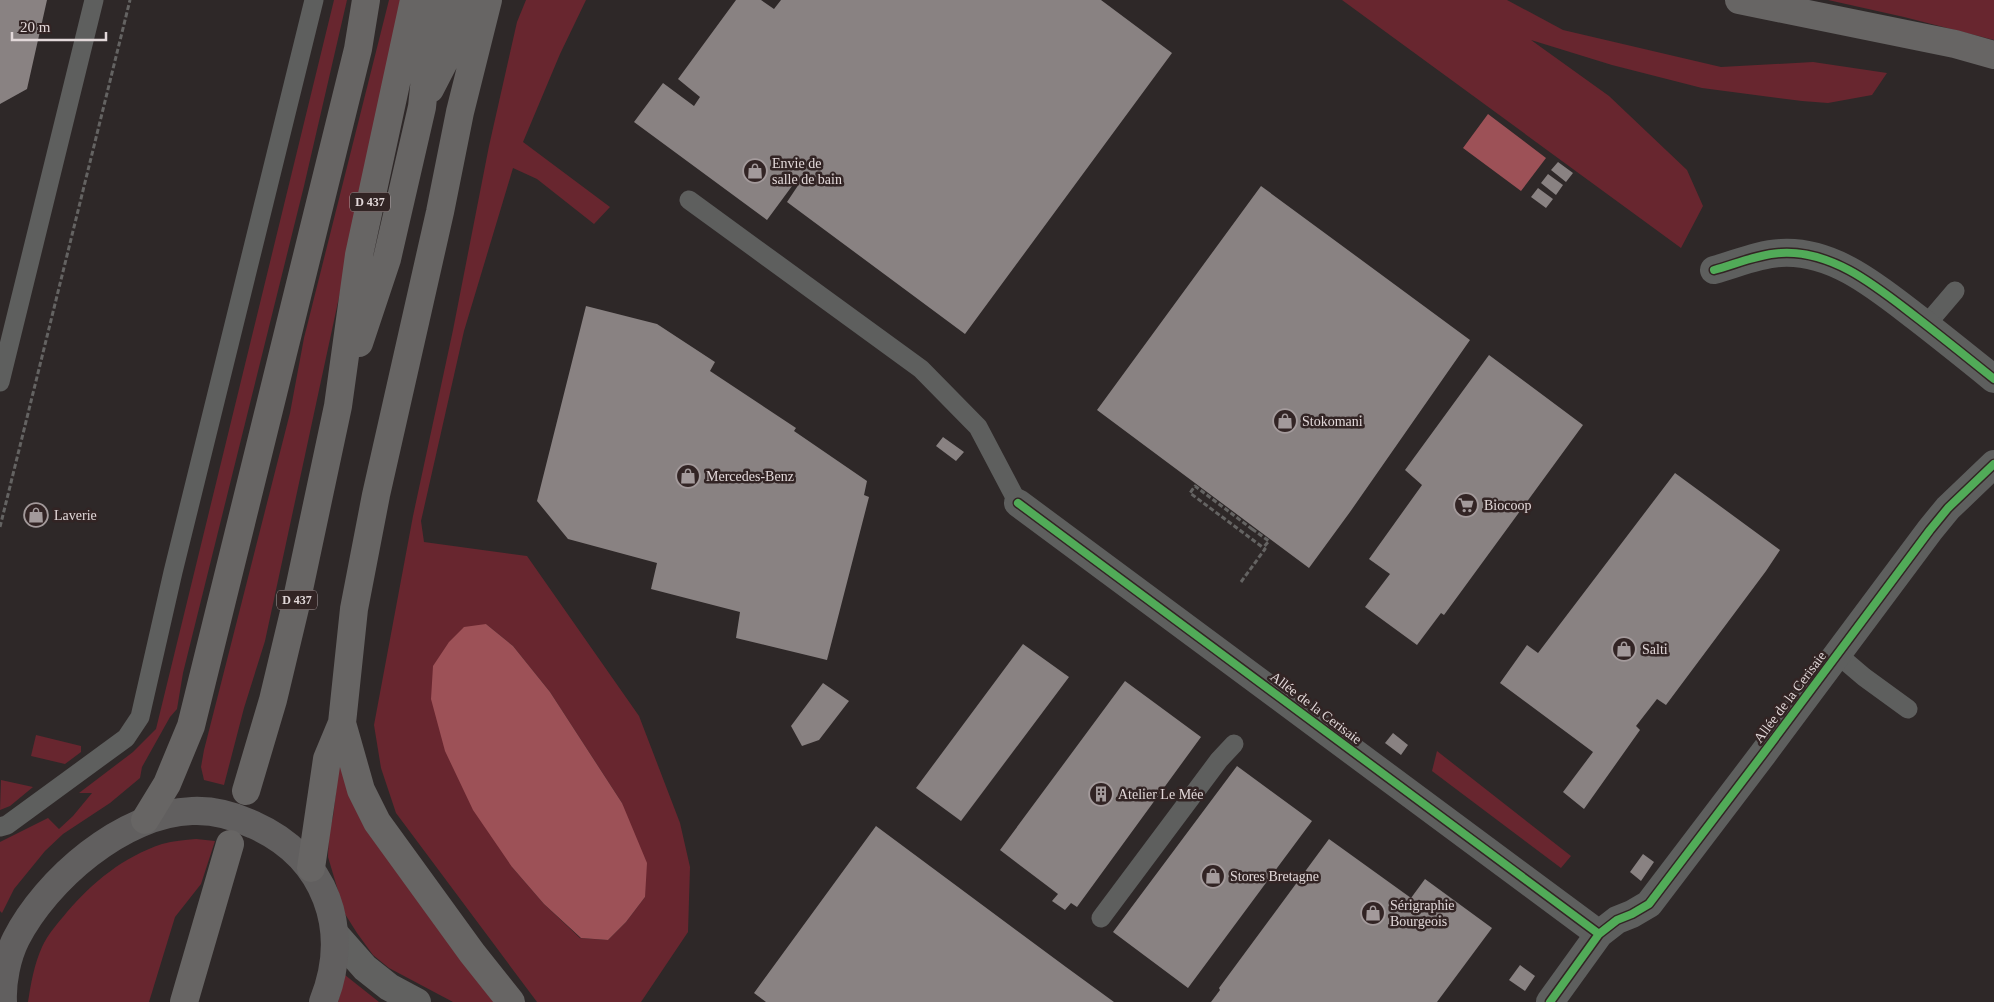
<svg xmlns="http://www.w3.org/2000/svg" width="1994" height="1002" viewBox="0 0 1994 1002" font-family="Georgia,serif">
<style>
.green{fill:#68262f;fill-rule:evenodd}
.water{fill:#9d5157}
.building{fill:#898282}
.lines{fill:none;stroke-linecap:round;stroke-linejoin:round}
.path{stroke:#646362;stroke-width:3;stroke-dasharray:5 2.5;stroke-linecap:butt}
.lane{stroke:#5e5f5e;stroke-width:19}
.street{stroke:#5e5f5e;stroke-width:28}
.secondary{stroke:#616160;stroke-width:28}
.primary{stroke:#615f5f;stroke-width:28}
.highway{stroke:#676564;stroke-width:28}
.cycleway-casing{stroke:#322424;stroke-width:11}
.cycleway{stroke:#51ab58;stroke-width:8}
.labels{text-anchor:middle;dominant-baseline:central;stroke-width:5;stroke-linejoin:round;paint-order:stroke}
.shield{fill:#322424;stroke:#ada2a3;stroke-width:1}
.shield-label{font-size:12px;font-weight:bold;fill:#e2d8d9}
.poi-label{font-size:14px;fill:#e2d8d9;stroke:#322424;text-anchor:start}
.street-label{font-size:14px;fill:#e2d8d9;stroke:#322424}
</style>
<rect width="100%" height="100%" fill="#2e2828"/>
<path class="green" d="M334,0H347L304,186L183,673L177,709L170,717L142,767L140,778L110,803L63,834L45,851L14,889L2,913L0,911V842L48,818L59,829L73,816L92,793H79L133,752L156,729Z
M389,0H403L265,641L244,708L224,785L204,780L201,767L204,750L290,413L304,338Z
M526,0H586L560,54L523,142L610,207L594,224L537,179L513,168L464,331L421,521L424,542L527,556L639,716L680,823L690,867L688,932L641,1002H537L396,813L381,768L374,725L413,516L453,330L489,146L517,22ZM486,624L513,646L550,692L622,803L645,897L626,922L608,940L580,938L544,904L512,867Z
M1342,0H1507L1563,30L1721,67L1813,62L1887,73L1872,95L1828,103L1802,101L1702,88L1612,65L1531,40L1609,96L1687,170L1703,206L1681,248Z
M1828,0H1994V40L1904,17Z
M36,735L81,746V752L65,764L31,756Z
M1437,751L1571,856L1561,868L1432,771Z
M339,765L343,769L494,1002H453L389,968L373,955L357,933L345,914L328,857L329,832L333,817Z
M1,780L33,787L10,806L0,810Z
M196,839L215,841L201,884L175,917L149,1002H28C31,983 34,965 42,947C48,934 58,923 67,912C93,882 123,857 162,844C173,841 185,840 196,839Z
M345,975L379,1002H338Z"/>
<path class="water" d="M1488,114L1546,158L1521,191L1463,148Z
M486,624L513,646L550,692L622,803L647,863L645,897L626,922L608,940L581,938L544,904L512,867L473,810L445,751L431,699L433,666L449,642L464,627Z"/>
<path class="building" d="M0,0H47L27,89L0,104Z
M736,0H761L774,9L781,0H1101L1172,53L965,334L787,202L799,184L795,182L767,220L634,122L663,83L694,106L700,97L678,79Z
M1558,162L1573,173L1566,182L1551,170Z
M1548,174L1563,185L1556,195L1541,183Z
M1261,186L1470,340L1350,512L1309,568L1097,410Z
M1538,188L1553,199L1546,208L1531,197Z
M586,306L657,324L715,362L710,371L796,428L794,431L867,481L864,495L869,497L827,660L736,638L740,612L651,589L657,563L568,539L537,501Z
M1489,355L1583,425L1444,615L1441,613L1417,645L1365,607L1390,574L1369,559L1422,485L1405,470Z
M943,437L964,452L956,461L936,446Z
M1675,473L1780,550L1766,571L1666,705L1657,699L1636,726L1640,730L1584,809L1563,792L1593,752L1500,683L1527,645L1538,653Z
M1023,644L1069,677L961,821L916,788Z
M1125,681L1201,737L1077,907L1071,903L1065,910L1052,901L1058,894L1000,850Z
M823,683L849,701L819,740L802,746L791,726Z
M1393,733L1408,745L1401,755L1385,743Z
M1237,766L1312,821L1188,988L1113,932Z
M876,826L1066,967L1114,1002H766L754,993Z
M1329,839L1411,898L1425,879L1492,928L1437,1002H1211L1220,990L1219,988Z
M1643,854L1654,862L1641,881L1630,872Z
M1520,965L1535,976L1525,991L1509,980Z"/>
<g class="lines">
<path class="path" d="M0,527L130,0
M1252,529L1269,541L1263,548
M1241,582L1265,549L1190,493L1195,486L1252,529L1254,527"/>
<path class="lane" d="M689,200L921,369L978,427L1018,503
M1926,325L1955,291
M0,382L94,0
M1837,654L1864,677L1908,709
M0,827L7,825L126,738L140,717L173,572L314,0
M1101,918L1219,760L1234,744"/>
<path class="street" d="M1714,270C1736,264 1759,254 1781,253C1833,250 1877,287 1916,317C1942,337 1968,358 1994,379
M1018,503L1599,934
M1550,1002L1599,934L1617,920L1632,914L1649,904L1763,754L1930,530L1948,508L1994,464"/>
<path class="secondary" d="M335,934L365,968L389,987L417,1002"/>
<path class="primary" d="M3,1002C2,982 7,957 16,939C46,880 123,813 192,811C213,810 235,816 254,825C326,857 352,930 323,1002"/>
<path class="highway" d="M1739,0L1955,44L1994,55
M430,89L447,56L467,0
M359,343L387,259L422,107L428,49L440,0
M342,723L361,790L377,822L472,953L511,1002
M246,791L273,700L295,608L338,406L359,255L414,0
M145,820L167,784L191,726L358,49L366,0
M311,868L327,759L342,723L354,609L376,495L440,212L460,112L488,0
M184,1002L230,844"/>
<g class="cycleway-casing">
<path id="cycleway" d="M1714,270C1736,264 1759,254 1781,253C1833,250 1877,287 1916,317C1942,337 1968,358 1994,379
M1018,503L1599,934
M1550,1002L1599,934L1617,920L1632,914L1649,904L1763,754L1930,530L1948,508L1994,464"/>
</g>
<use href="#cycleway" class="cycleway"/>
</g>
<defs>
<g id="shop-ring" transform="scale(1.25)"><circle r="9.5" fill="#322424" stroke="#a39a9b" stroke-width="1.5"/><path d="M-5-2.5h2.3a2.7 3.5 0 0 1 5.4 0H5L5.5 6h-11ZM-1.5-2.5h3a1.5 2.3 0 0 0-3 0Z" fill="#a39a9b"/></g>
<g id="supermarket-ring" transform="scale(1.25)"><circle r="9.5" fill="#322424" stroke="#a39a9b" stroke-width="1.5"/><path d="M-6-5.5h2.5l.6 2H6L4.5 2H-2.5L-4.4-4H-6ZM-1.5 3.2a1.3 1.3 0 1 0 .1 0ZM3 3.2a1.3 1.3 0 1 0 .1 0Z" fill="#a39a9b"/></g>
<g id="building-ring" transform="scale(1.25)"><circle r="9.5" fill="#322424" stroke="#a39a9b" stroke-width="1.5"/><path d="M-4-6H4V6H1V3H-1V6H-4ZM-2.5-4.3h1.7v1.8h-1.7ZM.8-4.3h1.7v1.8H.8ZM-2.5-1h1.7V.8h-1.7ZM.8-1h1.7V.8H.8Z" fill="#a39a9b"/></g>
</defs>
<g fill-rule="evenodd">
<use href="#shop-ring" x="755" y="171"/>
<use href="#shop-ring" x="1285" y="421"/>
<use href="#shop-ring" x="688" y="476"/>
<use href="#supermarket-ring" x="1466" y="505"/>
<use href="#shop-ring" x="36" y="515"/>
<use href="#shop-ring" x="1624" y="649"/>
<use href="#building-ring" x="1101" y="794"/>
<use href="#shop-ring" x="1213" y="876"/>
<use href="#shop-ring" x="1373" y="913"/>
</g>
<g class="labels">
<g class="shield">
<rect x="350" y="192.5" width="40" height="19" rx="4"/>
<rect x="277" y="590.5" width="40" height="19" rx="4"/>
</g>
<g class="shield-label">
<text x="370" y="202">D 437</text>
<text x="297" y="600">D 437</text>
</g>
<g class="poi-label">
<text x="772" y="163">Envie de<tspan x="772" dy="16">salle de bain</tspan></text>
<text x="1302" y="421">Stokomani</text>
<text x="706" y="476">Mercedes-Benz</text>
<text x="1484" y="505">Biocoop</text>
<text x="54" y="515">Laverie</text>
<text x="1642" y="649">Salti</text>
<text x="1118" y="794">Atelier Le Mée</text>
<text x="1230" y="876">Stores Bretagne</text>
<text x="1390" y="905">Sérigraphie<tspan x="1390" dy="16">Bourgeois</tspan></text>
</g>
<g class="street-label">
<text transform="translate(1790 697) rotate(-53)">Allée de la Cerisaie</text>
<text transform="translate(1316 708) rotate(37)">Allée de la Cerisaie</text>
</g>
</g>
<path d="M12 32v8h94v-8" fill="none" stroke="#e2d8d9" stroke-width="2.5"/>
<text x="20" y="32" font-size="15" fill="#e2d8d9" stroke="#322424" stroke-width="4" paint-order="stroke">20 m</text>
</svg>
